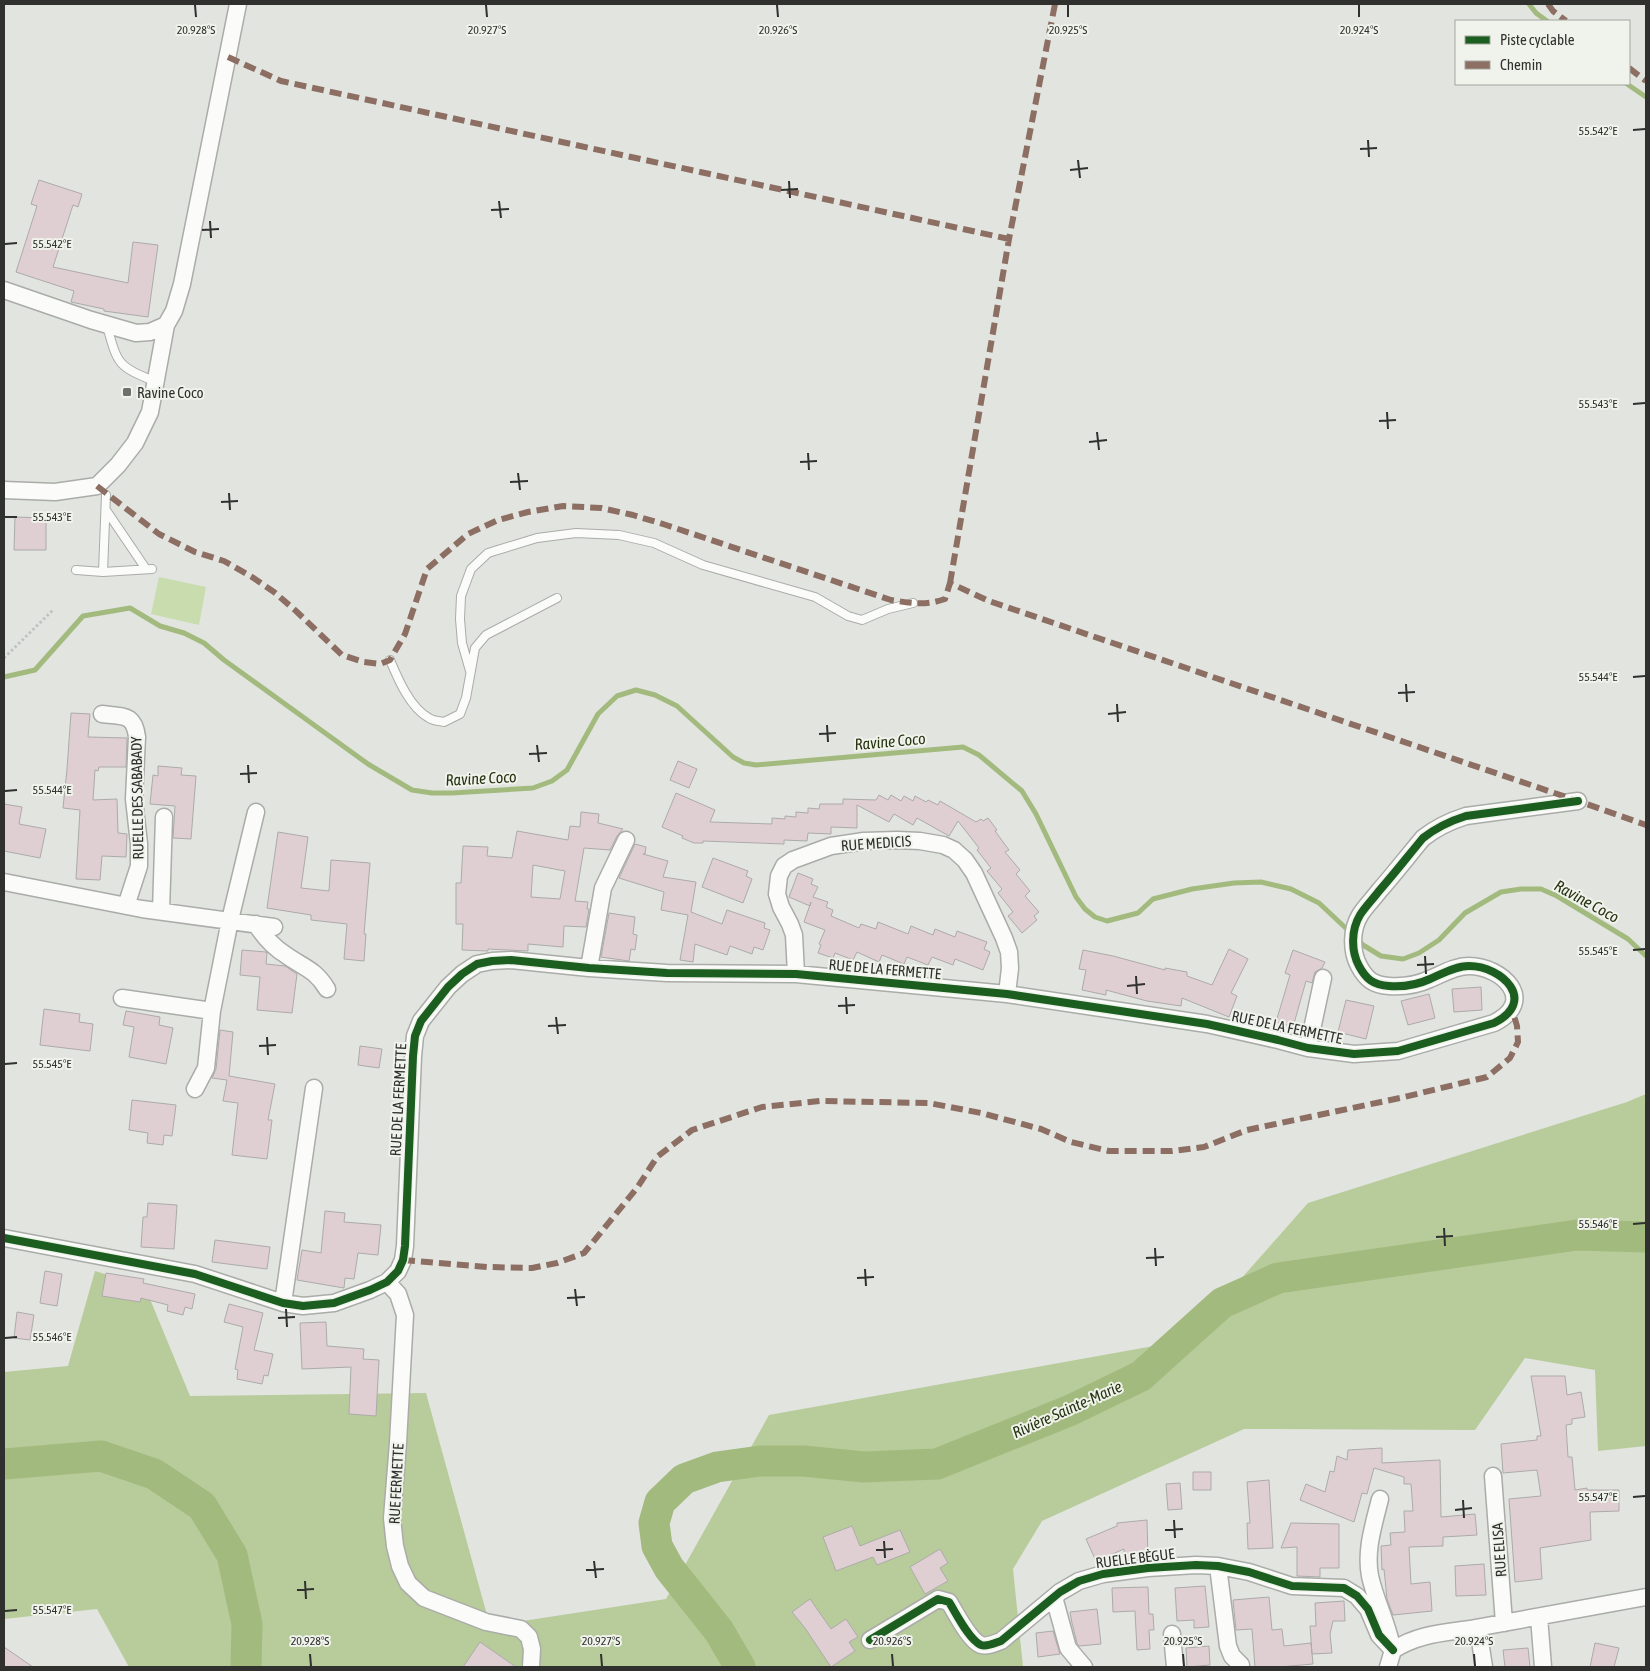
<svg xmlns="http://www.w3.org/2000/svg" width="1650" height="1671" viewBox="0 0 1650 1671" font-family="'Asap Condensed',sans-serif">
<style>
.green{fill:#c9dcad}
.forest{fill:#b8cb9b}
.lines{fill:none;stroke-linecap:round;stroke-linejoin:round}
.stream{stroke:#a3ba7e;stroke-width:5}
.river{stroke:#a3ba7e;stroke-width:31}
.building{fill:#e0cfd2;stroke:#acabaa;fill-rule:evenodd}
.lane-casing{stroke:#aaaca8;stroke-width:10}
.street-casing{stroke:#aaaca8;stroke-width:19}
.path{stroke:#c1c1c0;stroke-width:3;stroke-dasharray:2.5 2.5;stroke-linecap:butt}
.lane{stroke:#fbfbfa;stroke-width:8}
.street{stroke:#fbfbfa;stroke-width:16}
.quiet{stroke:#8d6e63;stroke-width:6;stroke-dasharray:12 6;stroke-linecap:butt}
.cycleway-casing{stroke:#f0f3eb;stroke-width:11}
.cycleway{stroke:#1b5e20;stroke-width:8}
.ticks{fill:none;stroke:#30312e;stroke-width:2}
.poi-dot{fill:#6e706c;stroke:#f0f3eb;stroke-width:2}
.labels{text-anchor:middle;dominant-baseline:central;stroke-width:4;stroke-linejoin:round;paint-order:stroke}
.poi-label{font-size:15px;fill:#30312e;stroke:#f0f3eb;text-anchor:start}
.street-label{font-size:15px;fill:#30312e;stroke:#f0f3eb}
.water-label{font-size:16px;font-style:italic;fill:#263310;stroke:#f0f3eb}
.ticks-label{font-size:12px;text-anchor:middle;fill:#30312e;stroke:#f0f3eb;stroke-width:4;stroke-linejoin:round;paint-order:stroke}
</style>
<rect width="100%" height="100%" fill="#e2e4e0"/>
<path class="green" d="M159,577L206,587L199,625L151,614Z"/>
<path class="forest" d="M1646,1094V1446L1598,1451L1595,1370L1525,1358L1475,1430L1244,1429L1042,1521L1013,1569L1023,1667H129L97,1609L4,1619V1372L68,1366L95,1271L145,1287L190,1396L426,1393L490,1626L666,1599L769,1415L1187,1340L1308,1203L1627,1102Z"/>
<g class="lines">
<path class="stream" d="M1529,4L1536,13L1547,21
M1627,84L1646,97
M4,677L35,670L83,616L130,608L160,626L184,633L204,643L224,660L368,764L412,790L432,793H452L533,788L552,781L567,770L598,714L617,696L636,690L655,695L677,706L733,757L744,763L756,765L963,747L979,755L1022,791L1036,814L1076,897L1085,909L1095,917L1107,921L1138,913L1153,899L1192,889L1234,883L1261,882L1291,889L1319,903L1351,933
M1357,939L1363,945L1381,956L1403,959L1419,953L1439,940L1465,913L1501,892L1521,889H1541L1557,896L1628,939L1646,956"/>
<path class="river" d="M4,1464L101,1456L154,1474L202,1506L232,1555L247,1624L246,1667
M740,1667L719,1631L669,1568L657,1546L654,1523L660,1502L684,1479L717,1467L760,1461H803L864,1467L937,1464L1071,1410L1141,1376L1222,1303L1278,1278L1577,1235L1646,1237"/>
</g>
<path class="building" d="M39,180L82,194L78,207L73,205L53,267L128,283L133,242L158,245L148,317L104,311V309L71,302L74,291L16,272L37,206L31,204Z
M15,517L46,518V550H14Z
M71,713L90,714L88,737L127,738L126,767H99L98,771L95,770L93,800L117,799L118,833L127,834L126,857L102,856L100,880L76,879L80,810L63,808L67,769Z
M678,761L697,769L689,788L670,780Z
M158,766L182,768L181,775L196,776L191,839L173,838L175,806L150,804L153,775L158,776Z
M676,793L715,810L710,822L772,824V818L785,819V816L796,817V812L808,813V808L819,809L820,804H843V799L876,800L879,795L888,800L891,795L901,801L904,796L913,801L915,796L926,802L928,800L938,805L940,801L976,822L981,819L983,821L988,818L997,830L995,831L1009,850L1005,852L1020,870L1016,874L1030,891L1025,896L1039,912L1034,916L1037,920L1022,933L1008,916L1013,912L998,893L1002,889L987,871L991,868L977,850L979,848L958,821L949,836L917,818L913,825L894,814L889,822L857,805V828L831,827V834L808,833L807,841L784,840V844L703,841V843H694L682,838L683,836L662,827Z
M4,804L22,807L19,824L46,829L40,858L4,851Z
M581,812L599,814L598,823L623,829L617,836L610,850L584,848L575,901L588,902L587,909H589L586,927L564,926L563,947L528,944V951L488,949V951L462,950L463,924H456V883H461L463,846L488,847L487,856L512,858L517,831L568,840L570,826L580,827ZM533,865L565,871L560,899L531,897Z
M278,832L308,837L301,888L329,891L331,860L370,863L364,934H366L364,961L344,959L347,924L311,920V915L267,908Z
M635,844L646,847L645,854H643L668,861L663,877L696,882L691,912L722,924L727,910L765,923L764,928L770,930L763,950L754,947L752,954L730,946L727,955L695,944L693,962L680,960L688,915L661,910L664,892L619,878Z
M713,858L748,871L746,876L752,879L743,903L702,887Z
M798,873L813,879L811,884L818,887L813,897L828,902L826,907L833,910L831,916L859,928L861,924L876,929L878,922L908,934L911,926L933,935L935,929L955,937L957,931L987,942L984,949L990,952L983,970L955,959L953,965L932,957L928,965L907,957L904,964L882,955L879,962L857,952L853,960L835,953L833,958L818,953L821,945L819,944L825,930L804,922L811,902L810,906L789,897Z
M609,913L635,917L633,934L637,935L635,950L631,949L629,961L601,957Z
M1229,949L1248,959L1231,993L1237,996L1229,1017L1182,998L1181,1006L1147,1001L1106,990V995L1082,990L1086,970L1079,969L1083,950L1113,956L1165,970V968L1187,972V976L1212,985Z
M242,950L266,952L267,953L266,964L285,966L297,974L292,1013L257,1010L260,977L240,975Z
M1293,950L1325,962L1322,968L1315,972L1312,983L1306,981L1293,1027L1276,1022L1290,975L1285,973Z
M1481,987L1482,1010L1454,1012L1452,989Z
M1429,994L1435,1018L1408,1025L1401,1001Z
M1346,1000L1374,1006L1366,1039L1338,1032Z
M44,1009L80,1014L79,1022L93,1024L90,1051L40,1045Z
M126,1011L160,1017L159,1025L173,1028L166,1064L129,1057L134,1027L123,1025Z
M220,1030L233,1032L229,1076L275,1084L268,1120H272L267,1159L232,1155L238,1103L223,1101L227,1080L212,1078L216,1069Z
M360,1046L382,1049L379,1068L358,1065Z
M132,1100L176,1105L172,1136L164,1135L163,1145L147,1143L148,1133L129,1130Z
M148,1203L177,1205L174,1249L141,1247L143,1217H147Z
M325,1211L345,1213L344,1222L381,1225L378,1255L358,1253L354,1279L345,1278L344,1288L297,1280L302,1250L321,1253Z
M215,1240L270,1247L267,1269L212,1262Z
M45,1271L62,1274L57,1306L40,1303Z
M106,1273L144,1279L143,1283L195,1294L192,1309L185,1307L183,1315L167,1311L168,1305L141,1298L140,1302L102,1296Z
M229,1304L263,1313L254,1350L273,1354L268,1376L264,1375L262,1384L237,1379L238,1370L235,1369L243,1327L224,1322Z
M17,1312L34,1315L30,1340L14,1338Z
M326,1322L327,1346L364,1349L363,1359L379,1360L376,1416L349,1414L351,1367L302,1369L300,1323Z
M1531,1376H1565L1567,1395L1581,1392L1585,1417L1572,1419V1424L1566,1425L1568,1457H1572L1575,1490L1587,1488V1490H1619V1511L1590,1512L1591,1540L1540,1548L1542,1579L1515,1582L1509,1499L1541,1496L1537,1470L1503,1473L1501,1444L1537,1440V1436H1541Z
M1382,1448V1463L1440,1460L1441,1517L1475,1514L1477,1535L1443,1537V1546L1409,1547L1411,1584L1430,1582L1432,1611L1393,1615L1387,1599L1384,1569L1382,1570L1381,1546L1391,1545L1390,1533L1405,1532L1404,1511H1413L1411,1484H1404V1477L1374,1468L1367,1494L1362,1493L1354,1522L1300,1500L1306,1484L1325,1492L1330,1471L1334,1472L1337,1456L1347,1460L1348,1450Z
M1193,1472H1211V1490H1193Z
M1269,1480L1273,1548L1248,1549L1247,1523H1250L1247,1482Z
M1180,1483L1182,1509L1168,1510L1166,1484Z
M1147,1520L1148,1558L1125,1561L1124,1549L1096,1561L1086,1539L1117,1526V1523Z
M1291,1523L1339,1524V1568H1320V1577L1297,1576V1547L1281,1548Z
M852,1526L860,1546L900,1530L910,1552L877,1565L873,1557L836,1571L823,1537Z
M940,1549L948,1563L940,1568L948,1581L925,1594L910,1567Z
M1484,1564L1486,1595L1456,1596L1455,1566Z
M1205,1586L1209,1627L1194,1628V1620L1177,1621L1175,1588Z
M1148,1587L1149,1614H1153L1154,1630H1149L1150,1649L1137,1650L1135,1611L1113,1612L1112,1588Z
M1269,1597L1272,1630L1282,1629L1284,1646L1311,1643L1313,1664L1279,1667H1255L1252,1629L1236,1630L1233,1600Z
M810,1599L831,1629L846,1619L858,1637L849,1642L855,1651L831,1667L805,1628L792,1612Z
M1344,1601L1345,1621H1333L1330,1634L1332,1653L1312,1654L1310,1626H1316L1315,1603Z
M1097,1609L1101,1644L1079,1646L1077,1643L1072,1623L1070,1612Z
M1053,1631L1060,1654L1038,1657L1036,1633Z
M480,1642L516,1667H463Z
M1595,1643L1619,1648L1614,1667H1590Z
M1209,1646L1210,1665L1187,1667L1186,1648Z
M4,1647L33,1667H4Z
M1528,1648L1530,1667H1505L1503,1650Z"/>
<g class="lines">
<g class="lane-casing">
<path id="lane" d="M107,326C118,366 118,366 156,382
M106,510L146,569
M76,570L103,572L152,569
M103,572L106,495
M390,660C398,679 410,708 429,718C433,721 440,721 444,722L460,714L466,698L475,648L486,635L557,598
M470,671L462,643L460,619L461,596L471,569L488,553L537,538L576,533L619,535L654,543L703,565L815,597L848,616L862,620L888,609L913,603"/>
</g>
<g class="street-casing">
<path id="street" d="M4,290L91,320L136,333L150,332L166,325
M4,490L55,492L97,486L118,465L135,443L150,412L166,325L174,311L182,284L238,4
M102,714C123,717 134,713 137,737L134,799L139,844V866L126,906
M4,882L142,909L274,927
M161,911L164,817
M256,924C264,937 273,947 286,955C304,968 315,969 327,989
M589,968L603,888L626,840
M796,974L794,935L790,924L781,907L777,894L779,876L784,866L793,860L831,846L864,841L897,840L920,841L943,845L954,850L965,860L974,873L1004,938L1009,952L1010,968L1007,994
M122,998L212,1011
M1308,1048L1323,978
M195,1089L206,1068L212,1011L230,920L256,812
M4,1238L195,1274L283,1303L303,1306L334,1303L370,1290L387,1282L398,1271L403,1260L405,1246L413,1056L415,1036L421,1021L448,987L462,974L477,964L492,961L511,960L589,968L667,973L796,974L1007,994L1207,1024L1278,1040L1308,1048L1354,1054L1398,1051L1494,1023C1538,1001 1502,966 1469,966C1455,966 1442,974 1430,979C1417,985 1403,987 1389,986C1373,985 1366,979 1359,966C1351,951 1351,930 1360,915C1365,907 1373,899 1379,891C1394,874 1408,856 1423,838C1437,827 1450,821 1466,816L1578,801
M387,1282L398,1294L405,1315L398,1443L392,1518L395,1546L400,1566L408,1583L424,1598L486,1622L521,1629L529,1637L532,1649L531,1667
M283,1303L314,1088
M1493,1476L1504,1623
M1380,1499C1374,1524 1365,1550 1370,1576C1375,1599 1386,1620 1391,1643
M1218,1566L1228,1646L1232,1656L1241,1665
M1054,1597L1068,1648L1084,1667
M1539,1617L1543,1667
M1478,1628L1484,1667
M1172,1634L1175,1667
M870,1640L938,1599L949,1602C956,1613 969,1640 981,1645C987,1647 995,1643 1001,1641L1060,1592L1079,1581L1103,1574L1148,1568L1196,1565L1218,1566L1249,1572L1292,1586L1344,1588L1357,1596L1368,1609L1379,1635L1393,1650
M1388,1667L1393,1650C1421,1632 1449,1633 1481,1627C1536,1617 1591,1607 1646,1597"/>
</g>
<path class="path" d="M4,658L54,609"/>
<use href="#lane" class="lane"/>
<use href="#street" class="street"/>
<path class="quiet" d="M1548,4L1553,11L1566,21
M228,57L281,81L1009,239
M1629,68L1646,81
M97,486L159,534L195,552L224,561L252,577L274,592L296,611L342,655L364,662L380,664L390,660L405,634L427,569L468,534L498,520L528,512L563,506L601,508L633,515L666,525L891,600C911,603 925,606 945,599L950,583L989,601L1578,801L1646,825
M950,583L1009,239L1055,4
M403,1260L488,1267L532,1268L557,1263L584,1253L637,1188L657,1157L692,1130L762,1107L820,1101L929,1103L981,1113L1041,1129L1071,1142L1109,1151H1172L1204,1147L1247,1130L1400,1098L1487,1077L1510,1058L1518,1042L1517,1026L1512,1009"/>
<g class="cycleway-casing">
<path id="cycleway" d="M4,1238L195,1274L283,1303L303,1306L334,1303L370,1290L387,1282L398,1271L403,1260L405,1246L413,1056L415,1036L421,1021L448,987L462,974L477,964L492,961L511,960L589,968L667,973L796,974L1007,994L1207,1024L1278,1040L1308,1048L1354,1054L1398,1051L1494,1023C1538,1001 1502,966 1469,966C1455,966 1442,974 1430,979C1417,985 1403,987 1389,986C1373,985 1366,979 1359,966C1351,951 1351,930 1360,915C1365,907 1373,899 1379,891C1394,874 1408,856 1423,838C1437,827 1450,821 1466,816L1578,801
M870,1640L938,1599L949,1602C956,1613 969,1640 981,1645C987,1647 995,1643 1001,1641L1060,1592L1079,1581L1103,1574L1148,1568L1196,1565L1218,1566L1249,1572L1292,1586L1344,1588L1357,1596L1368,1609L1379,1635L1393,1650"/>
</g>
<use href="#cycleway" class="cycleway"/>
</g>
<path class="ticks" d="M195,5L196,17M486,5L487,17M777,5L778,17M1068,5V17M1359,5V17M1633,130L1645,129M1368,140L1369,157M1360,149L1377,148M1078,160L1080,178M1070,170L1088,168M789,181L790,198M781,190L798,189M499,201L501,218M491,210L509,209M210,221L211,238M202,230L219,229M5,244L17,243M1633,404L1645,403M1387,412L1388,429M1379,421L1396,420M1097,432L1099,450M1089,442L1107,440M808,453L809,470M800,462L817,461M518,473L520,490M510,482L528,481M229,493L230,510M221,502L238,501M5,517H17M1633,677L1645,676M1406,684L1407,702M1398,693L1415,692M1117,704L1118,722M1108,714L1126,712M827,725L828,742M819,734L836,733M537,745L539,762M529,754L547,753M248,765L249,783M240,774L257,773M5,791L17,790M1633,950L1645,949M1425,956L1426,974M1417,965L1434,964M1136,976L1137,994M1127,986L1145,984M846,997L847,1014M838,1006L855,1005M556,1017L558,1034M548,1026L566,1025M267,1037L268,1055M259,1046L276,1045M5,1064L17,1063M1633,1224L1645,1223M1444,1228L1445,1246M1436,1237L1453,1236M1155,1248L1156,1266M1146,1258L1164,1257M865,1269L866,1286M857,1278L874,1277M575,1289L577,1306M567,1298L585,1297M286,1309L287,1327M278,1318L295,1317M5,1338L17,1337M1633,1497L1645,1496M1463,1500L1464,1518M1455,1510L1472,1508M1174,1520L1175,1538M1165,1530L1183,1529M884,1541L885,1558M876,1550L893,1549M594,1561L596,1578M586,1570L604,1569M305,1581L306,1599M297,1590L314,1589M5,1611L17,1610M310,1654L311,1666M601,1654L602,1666M892,1654L893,1666M1183,1654L1184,1666M1474,1654L1475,1666"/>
<rect class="poi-dot" x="122" y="387" width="10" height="10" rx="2.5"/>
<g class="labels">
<g class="poi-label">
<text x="137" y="392">Ravine Coco</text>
</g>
<g class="street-label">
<text transform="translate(137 798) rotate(-91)">RUELLE DES SABABADY</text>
<text transform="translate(876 843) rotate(-4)">RUE MEDICIS</text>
<text transform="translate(885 969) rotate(5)">RUE DE LA FERMETTE</text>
<text transform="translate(1287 1027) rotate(12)">RUE DE LA FERMETTE</text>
<text transform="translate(398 1100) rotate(-87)">RUE DE LA FERMETTE</text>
<text transform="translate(396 1484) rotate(-87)">RUE FERMETTE</text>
<text transform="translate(1499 1550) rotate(-94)">RUE ELISA</text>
<text transform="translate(1135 1558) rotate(-7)">RUELLE BÈGUE</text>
</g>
<g class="water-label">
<text transform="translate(890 741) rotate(-5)">Ravine Coco</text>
<text transform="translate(481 778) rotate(-3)">Ravine Coco</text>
<text transform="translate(1587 901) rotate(29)">Ravine Coco</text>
<text transform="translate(1067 1409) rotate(-24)">Rivière Sainte-Marie</text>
</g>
</g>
<g class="ticks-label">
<text x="196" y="34">20.928°S</text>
<text x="487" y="34">20.927°S</text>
<text x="778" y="34">20.926°S</text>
<text x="1068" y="34">20.925°S</text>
<text x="1359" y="34">20.924°S</text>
<text x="1598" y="135">55.542°E</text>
<text x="52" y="248">55.542°E</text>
<text x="1598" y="408">55.543°E</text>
<text x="52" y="521">55.543°E</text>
<text x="1598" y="681">55.544°E</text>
<text x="52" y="794">55.544°E</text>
<text x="1598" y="955">55.545°E</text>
<text x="52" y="1068">55.545°E</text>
<text x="1598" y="1228">55.546°E</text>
<text x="52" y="1341">55.546°E</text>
<text x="1598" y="1501">55.547°E</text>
<text x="52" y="1614">55.547°E</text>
<text x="310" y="1645">20.928°S</text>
<text x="601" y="1645">20.927°S</text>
<text x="892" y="1645">20.926°S</text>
<text x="1183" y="1645">20.925°S</text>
<text x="1474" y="1645">20.924°S</text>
</g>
<rect width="1650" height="1671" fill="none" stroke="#30312e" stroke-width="10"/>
<rect x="1455" y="20" width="175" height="65" fill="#f0f3eb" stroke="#a3a59f"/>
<rect x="1465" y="36" width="25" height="8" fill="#1b5e20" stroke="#a3a59f"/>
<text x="1500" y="45" font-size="15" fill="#30312e">Piste cyclable</text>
<rect x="1465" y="61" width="25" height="8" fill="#8d6e63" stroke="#a3a59f"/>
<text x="1500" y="70" font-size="15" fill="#30312e">Chemin</text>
</svg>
